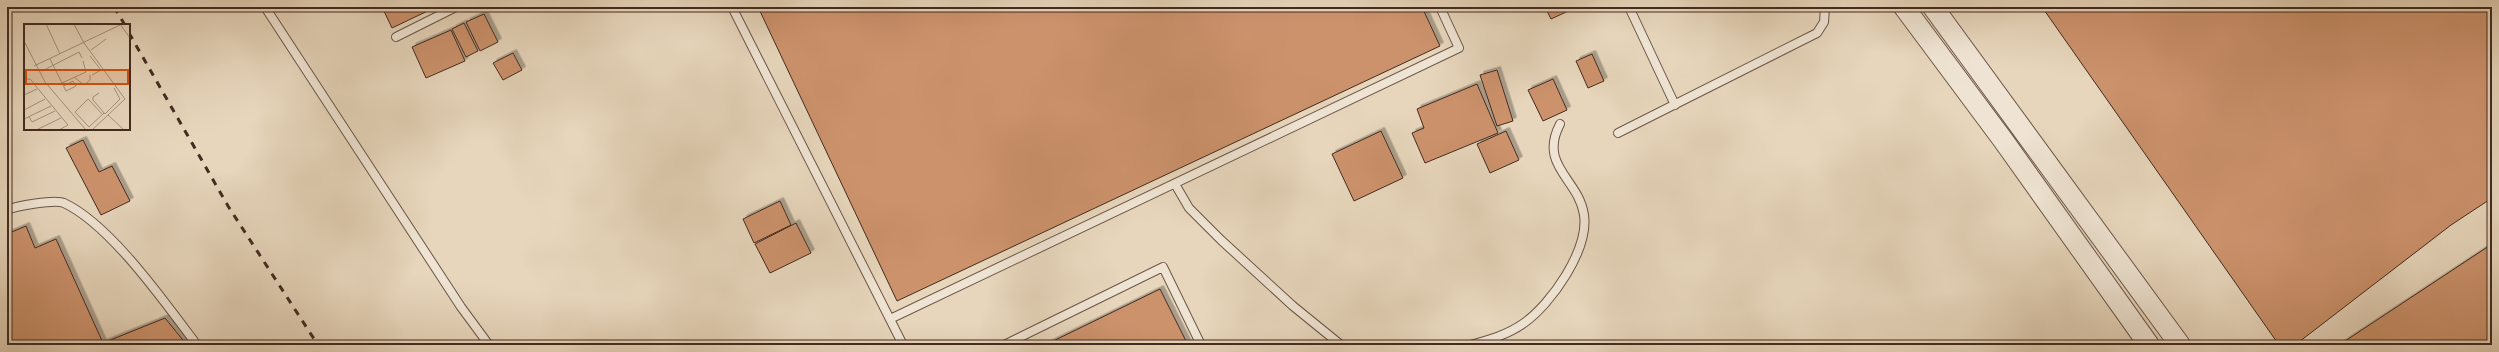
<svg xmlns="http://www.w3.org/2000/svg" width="2499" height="352" viewBox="0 0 2499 352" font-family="'Old Standard TT',serif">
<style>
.building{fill:#cc926c;stroke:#432b21;filter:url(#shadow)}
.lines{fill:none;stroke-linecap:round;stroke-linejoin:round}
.service-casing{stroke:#6c5648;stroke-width:10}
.tertiary-casing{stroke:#6c5648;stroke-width:22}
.service{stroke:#efe4d3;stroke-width:8}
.tertiary{stroke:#efe4d3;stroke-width:20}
.rail{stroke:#432b21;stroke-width:3;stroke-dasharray:7 7;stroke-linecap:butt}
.inset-road{fill:none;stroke:#a5927e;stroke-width:1}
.view{fill:#cf520f;fill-opacity:0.15;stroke:#cf520f;stroke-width:2}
.inset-edge{fill:none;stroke:#432b21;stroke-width:2}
</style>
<defs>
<filter id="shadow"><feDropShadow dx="3.5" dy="-3.5" stdDeviation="0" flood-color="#0004"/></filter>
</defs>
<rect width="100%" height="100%" fill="#e7d6bc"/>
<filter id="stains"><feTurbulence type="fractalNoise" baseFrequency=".005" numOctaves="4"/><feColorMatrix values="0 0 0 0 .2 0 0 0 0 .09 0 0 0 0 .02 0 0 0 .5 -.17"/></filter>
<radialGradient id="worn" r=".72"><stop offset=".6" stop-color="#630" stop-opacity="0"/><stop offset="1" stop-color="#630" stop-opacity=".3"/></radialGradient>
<path class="building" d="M382,7H436L392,28Z
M758,7H1422L1440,46L897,301Z
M1545,7H1577L1551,19Z
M2042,7H2492V198L2451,225L2295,345H2279Z
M484,14L498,42L480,51L466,22Z
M464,23L478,51L466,57L452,29Z
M451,30L465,61L426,78L412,47Z
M513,53L522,70L503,80L493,63Z
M1592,54L1604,81L1588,88L1576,61Z
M1497,70L1513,121L1497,126L1480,75Z
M1553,79L1567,110L1543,121L1528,90Z
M1477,84L1498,133L1425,163L1412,133L1424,128L1417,109Z
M1381,131L1403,178L1354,201L1332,154Z
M1506,131L1519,160L1490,173L1477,144Z
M83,140L99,172L112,166L130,201L101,215L66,148Z
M780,201L791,225L754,243L743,219Z
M796,223L811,253L770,273L755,244Z
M26,226L35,248L56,239L103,343L165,318L187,345H7V234Z
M2492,244V345H2339Z
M1160,289L1188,345H1045Z"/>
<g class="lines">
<g class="service-casing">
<path id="service" d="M265,7L461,307L489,345
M732,7L903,345
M1629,7L1675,105
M396,37L456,7
M1618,133L1817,33L1824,22L1825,7
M1175,184L1189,208L1221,240L1293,306L1341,345
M7,210C16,206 55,199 64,203C111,225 165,303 197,345
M890,319L1459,48L1440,7
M1004,345L1163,267L1201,345
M1470,345C1489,340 1507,335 1524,323C1551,304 1589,250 1584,215C1579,179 1538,166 1560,124"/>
</g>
<g class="tertiary-casing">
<path id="tertiary" d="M1904,7L2003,140L2149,345
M1933,7L2180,345"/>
</g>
<use href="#service" class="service"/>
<use href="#tertiary" class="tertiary"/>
<path class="rail" d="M114,7L125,25
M129,33L228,206L318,345"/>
</g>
<g transform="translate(24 24)">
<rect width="106" height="106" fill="#e7d6bc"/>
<path class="inset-road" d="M22,0L36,30M50,0L60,19L101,75M96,0L106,14M0,17L21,58L62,106M67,26L82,15M66,32L77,46L68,51M26,35L42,67L52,62L49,57L40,62M10,42L96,1M18,47L55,28L58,34M50,53L60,61L66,56V51M0,55H6L44,101L35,106M38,59L62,48L59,37M75,69L69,73V76L81,90M0,71L13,65M0,86L21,75M81,90L96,75L90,64M79,91L64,75L51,88L65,103L80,89M84,91L100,106M5,93L8,98L31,87M0,95L27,82M12,106L37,94M68,106L101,75"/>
<path class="view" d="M2,46H104V60H2Z"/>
<rect width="106" height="106" class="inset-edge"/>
</g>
<rect width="2499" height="352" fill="none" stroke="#e7d6bc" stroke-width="24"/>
<rect x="8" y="8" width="2483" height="336" fill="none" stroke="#432b21" stroke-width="2"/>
<rect x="12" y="12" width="2475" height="328" fill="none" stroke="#432b21"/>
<rect width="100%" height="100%" filter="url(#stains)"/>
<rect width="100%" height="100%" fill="url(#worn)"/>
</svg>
